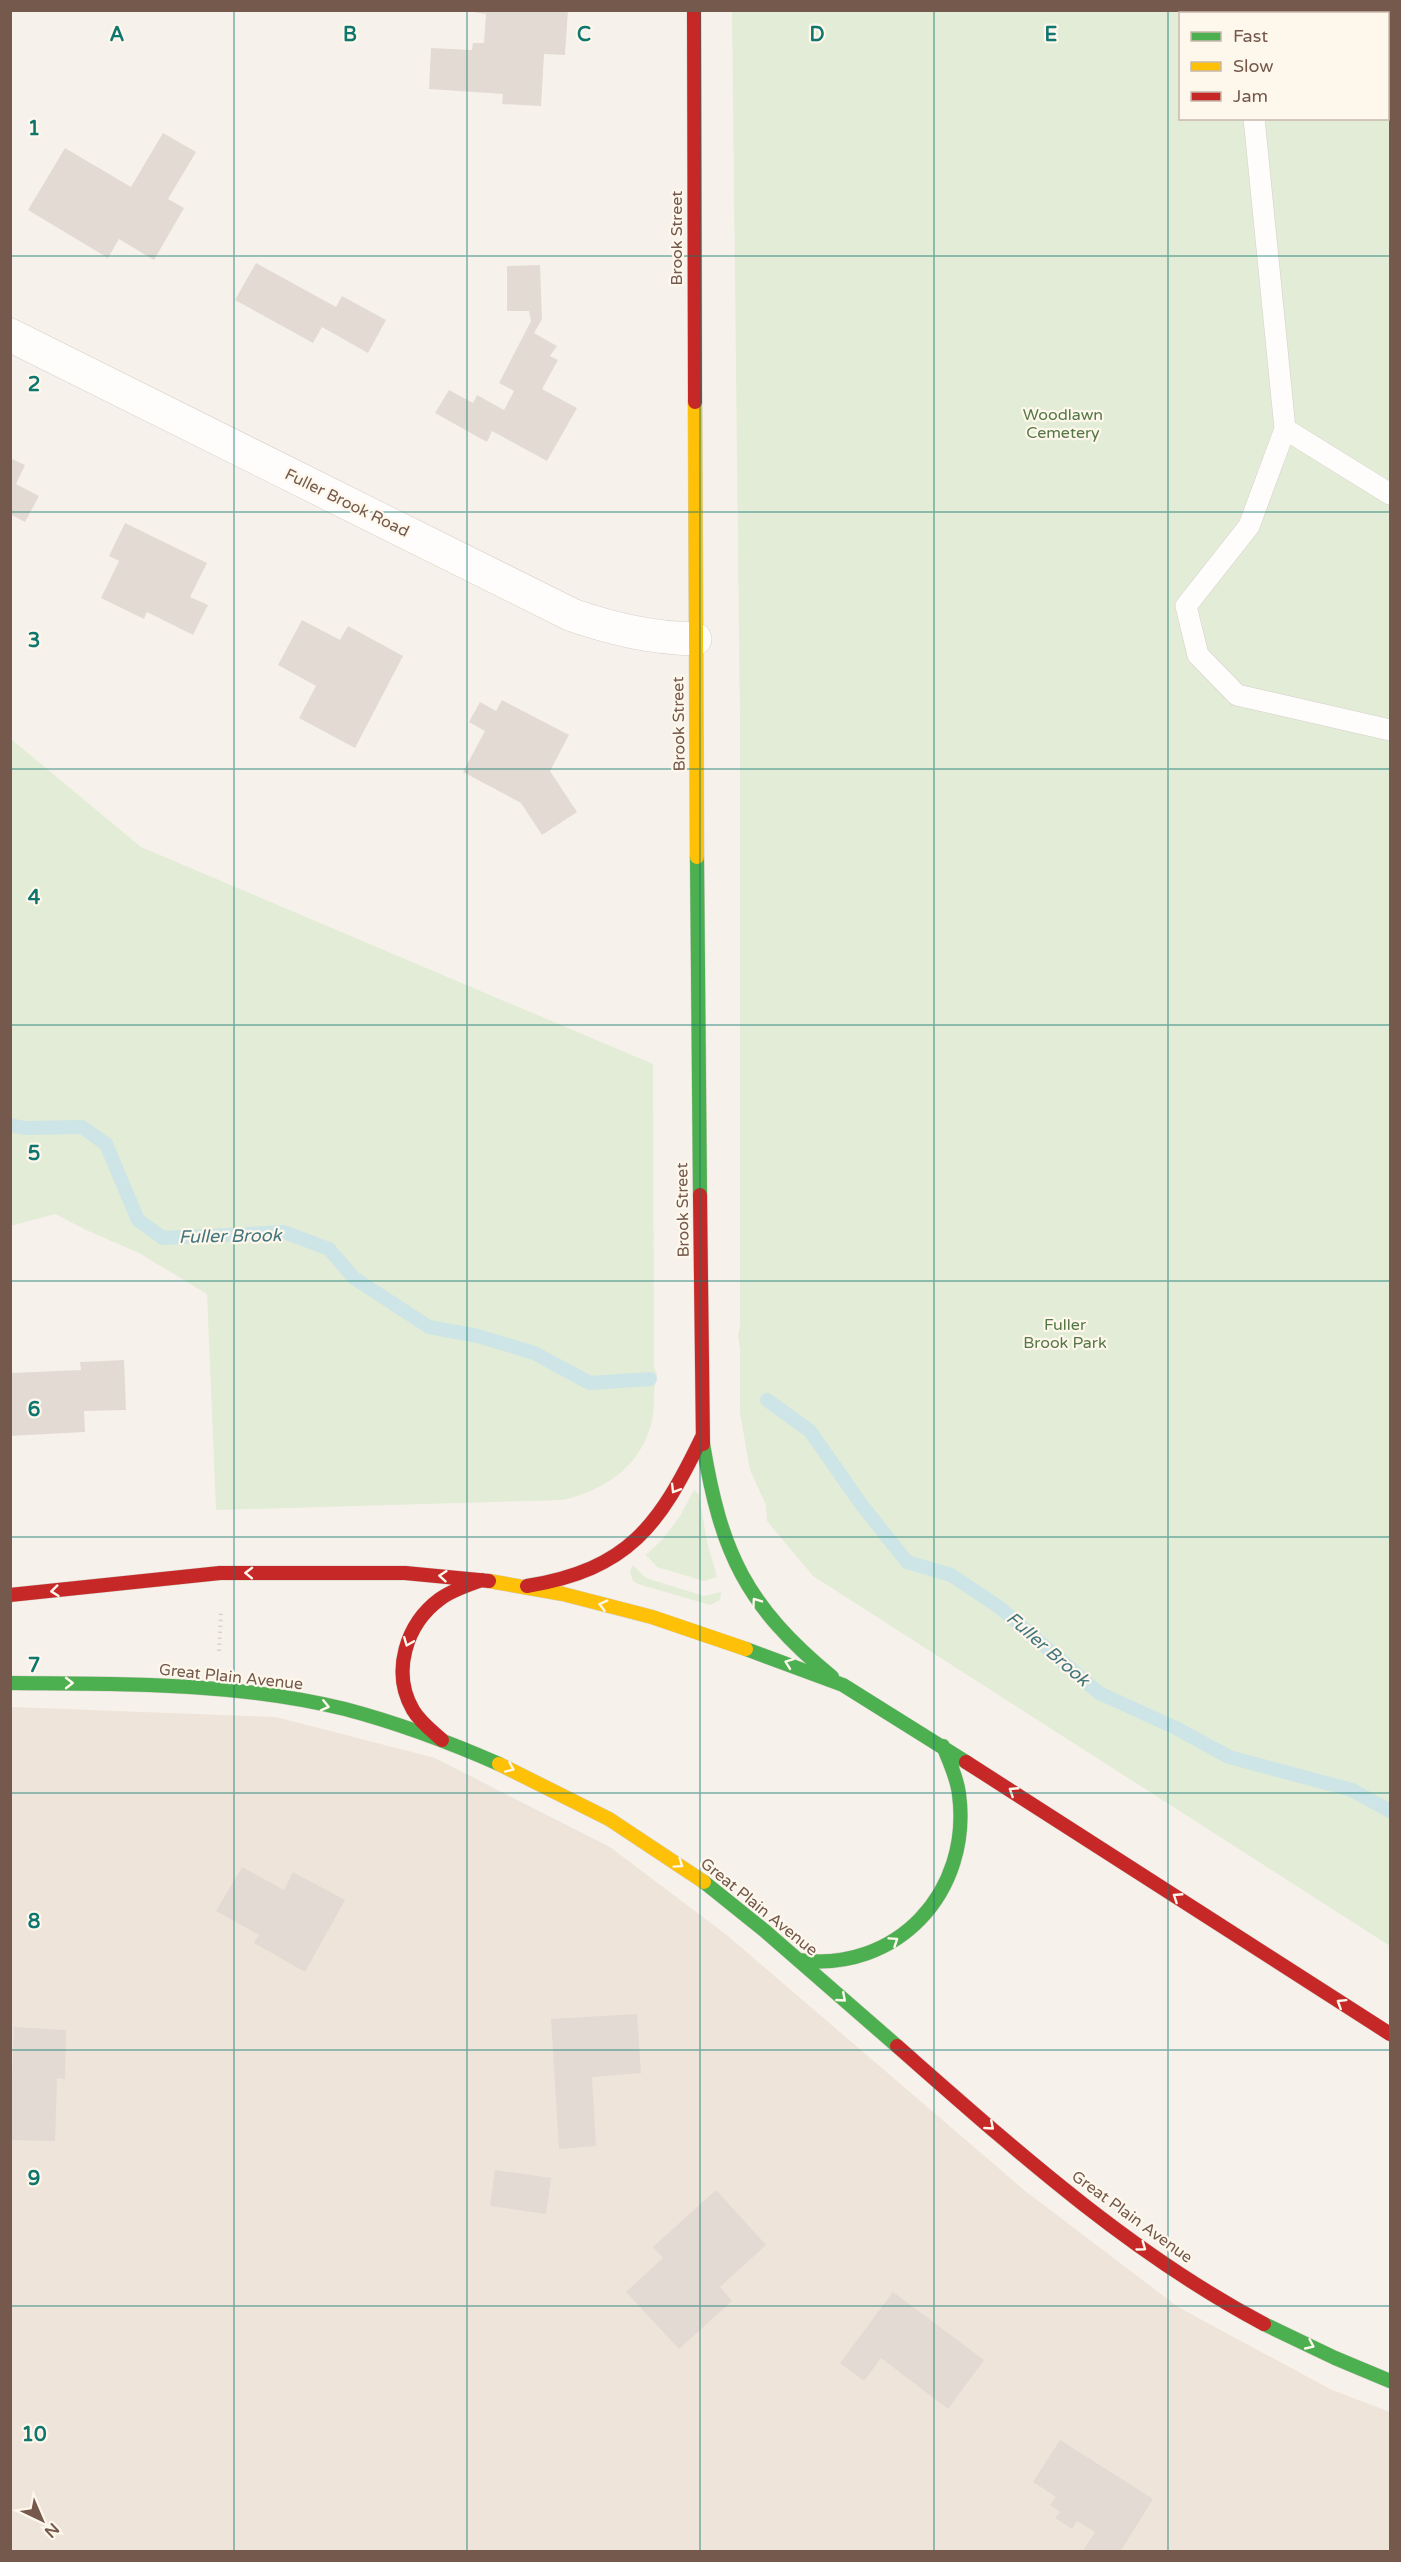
<svg xmlns="http://www.w3.org/2000/svg" width="1401" height="2562" viewBox="0 0 1401 2562" font-family="'Varela Round',sans-serif">
<style>
.residential{fill:#efe4d9}
.green{fill:#e3ecd6;fill-rule:evenodd}
.lines{fill:none;stroke-linecap:round;stroke-linejoin:round}
.stream{stroke:#cde5e6;stroke-width:14}
.building{fill:#e3dad3}
.lane-casing{stroke:#d6cfc9;stroke-width:22}
.street-casing{stroke:#d6cfc9;stroke-width:34}
.fast-casing{stroke:#d5cec8;stroke-width:15}
.slow-casing{stroke:#d5cec8;stroke-width:15}
.jam-casing{stroke:#d5cec8;stroke-width:15}
.path{stroke:#dad2ce;stroke-width:4;stroke-dasharray:1.5 4.5;stroke-linecap:butt}
.lane{stroke:#fefdfc;stroke-width:21}
.street{stroke:#fefdfc;stroke-width:33}
.fast{stroke:#4caf50;stroke-width:14}
.slow{stroke:#ffc107;stroke-width:14}
.jam{stroke:#c62828;stroke-width:14}
.oneway{stroke:#fef7ec}
.grid{fill:none;stroke:#0f766e;stroke-width:1.5;stroke-opacity:0.55}
.labels{text-anchor:middle;dominant-baseline:central;stroke-width:4.5;stroke-linejoin:round;paint-order:stroke}
.street-label{font-size:16px;fill:#74594c;stroke:#fef7ec}
.park-label{font-size:16px;fill:#547844;stroke:#fef7ec}
.water-label{font-size:18px;font-style:italic;fill:#43767f;stroke:#fef7ec}
.grid-label{font-size:20px;text-anchor:middle;font-weight:bold;fill:#0f766e;stroke:#fef7ec;stroke-width:4.5;stroke-linejoin:round;paint-order:stroke}
</style>
<rect width="100%" height="100%" fill="#f6f2eb"/>
<path class="residential" d="M11,1707L276,1717L435,1758L610,1847L728,1936L1024,2190L1178,2307L1332,2390L1390,2412V2551L11,2552Z"/>
<path class="green" d="M732,11H1390V1946L813,1576L767,1521L766,1505L750,1470L740,1413V1349L738,1336L740,1325V722ZM1180,14H1388V118H1180Z
M11,739L141,847L653,1064L654,1367L657,1374C652,1391 656,1408 651,1425C639,1468 603,1491 562,1500L216,1510L207,1294L139,1253L86,1230L55,1214L11,1226Z
M694,1490L699,1494L707,1542L717,1577L704,1581L657,1567L646,1555L663,1539L680,1516Z
M633,1565L646,1578L704,1596L721,1592L720,1600L710,1605L638,1584L633,1581L630,1571Z"/>
<g class="lines">
<path class="stream" d="M10,1125L25,1128L82,1127L106,1144L138,1220L163,1238L284,1232L329,1249L354,1278L429,1327L478,1336L534,1353L590,1383L650,1379
M767,1400L810,1431L861,1504L907,1562L951,1575L999,1607L1099,1693L1176,1728L1229,1757L1352,1790L1390,1811"/>
</g>
<path class="building" d="M460,10H568L565,55L544,54L541,106L502,104L503,94L429,89L431,48L472,50L473,43H484L486,14Z
M163,133L196,152L168,199L184,208L154,260L119,239L108,258L28,210L65,148L131,187Z
M256,263L336,307L342,296L386,320L368,353L322,327L313,343L235,300Z
M540,265L542,319L534,333L557,346L550,356L558,360L542,389L577,408L547,461L492,431L487,442L435,413L449,390L473,403L477,395L504,410L514,391L499,383L531,321L529,311H507V266Z
M10,458L25,465L16,484L39,496L25,522L10,514Z
M125,523L207,563L190,597L208,605L193,635L147,612L144,619L101,598L119,561L109,556Z
M302,620L340,640L348,626L403,656L355,748L299,718L316,686L278,665Z
M502,700L569,735L550,771L577,812L542,835L521,803L463,772L485,731L469,722L480,702L496,711Z
M124,1360L126,1410L84,1411L85,1432L10,1436V1373L81,1370L80,1362Z
M242,1867L284,1890L293,1872L345,1900L305,1972L254,1943L259,1935L216,1911Z
M637,2014L641,2073L592,2077L596,2146L559,2149L551,2019Z
M14,2027L66,2030L65,2079L57,2078L55,2141L10,2140Z
M495,2170L551,2178L546,2214L490,2206Z
M716,2190L766,2245L720,2287L732,2301L679,2349L626,2292L663,2258L653,2247Z
M893,2292L984,2360L948,2409L881,2358L864,2381L840,2363Z
M1060,2440L1153,2499L1120,2552H1082L1095,2532L1077,2521L1072,2529L1055,2518L1060,2512L1050,2505L1056,2497L1033,2482Z"/>
<g class="lines">
<g class="lane-casing">
<path id="lane" d="M1231,10L1232,14
M1309,10L1318,14
M1388,38L1390,39
M1254,118L1285,429L1249,526L1186,606L1198,655L1237,695L1390,730
M1285,429L1390,494"/>
</g>
<g class="street-casing">
<path id="street" d="M10,335L572,615C613,629 651,638 695,639"/>
</g>
<g class="fast-casing">
<path id="fast" d="M697,857L700,1195
M703,1444C721,1553 746,1606 832,1677
M746,1649L843,1685L966,1762
M10,1683C121,1684 236,1682 345,1709C398,1723 449,1742 499,1764
M704,1882L765,1931L897,2046
M798,1960C897,1973 972,1892 959,1794C957,1777 949,1761 943,1746
M1264,2324L1335,2358L1390,2381"/>
</g>
<g class="slow-casing">
<path id="slow" d="M695,402L697,857
M489,1581L563,1594L652,1617L746,1649
M499,1764L609,1819L704,1882"/>
</g>
<g class="jam-casing">
<path id="jam" d="M694,10L695,402
M700,1195L703,1444
M527,1586C629,1569 659,1526 702,1437
M10,1595L220,1573H405L489,1581
M442,1740C432,1731 420,1722 413,1710C391,1672 406,1624 440,1599C452,1590 468,1585 482,1580
M966,1762L1390,2034
M897,2046C1012,2147 1128,2252 1264,2324"/>
</g>
<path class="path" d="M219,1651L221,1613"/>
<use href="#lane" class="lane"/>
<use href="#street" class="street"/>
<use href="#fast" class="fast"/>
<use href="#slow" class="slow"/>
<use href="#jam" class="jam"/>
</g>
<defs><path id="oneway-chevron" d="M-2-3.5L2.5 0L-2 3.5" fill="none" stroke-width="1.6" stroke-linecap="round" stroke-linejoin="round" transform="scale(1.5)"/></defs>
<g class="oneway">
<use href="#oneway-chevron" transform="translate(675 1489) rotate(121)"/>
<use href="#oneway-chevron" transform="translate(249 1573) rotate(-179)"/>
<use href="#oneway-chevron" transform="translate(443 1576) rotate(-175)"/>
<use href="#oneway-chevron" transform="translate(55 1591) rotate(174)"/>
<use href="#oneway-chevron" transform="translate(756 1602) rotate(-125)"/>
<use href="#oneway-chevron" transform="translate(603 1605) rotate(-165)"/>
<use href="#oneway-chevron" transform="translate(408 1642) rotate(112)"/>
<use href="#oneway-chevron" transform="translate(789 1663) rotate(-160)"/>
<use href="#oneway-chevron" transform="translate(69 1683)"/>
<use href="#oneway-chevron" transform="translate(325 1706) rotate(13)"/>
<use href="#oneway-chevron" transform="translate(510 1768) rotate(24)"/>
<use href="#oneway-chevron" transform="translate(1013 1791) rotate(-147)"/>
<use href="#oneway-chevron" transform="translate(679 1864) rotate(35)"/>
<use href="#oneway-chevron" transform="translate(1177 1897) rotate(-147)"/>
<use href="#oneway-chevron" transform="translate(894 1941) rotate(-34)"/>
<use href="#oneway-chevron" transform="translate(842 1998) rotate(41)"/>
<use href="#oneway-chevron" transform="translate(1341 2003) rotate(-148)"/>
<use href="#oneway-chevron" transform="translate(990 2126) rotate(41)"/>
<use href="#oneway-chevron" transform="translate(1142 2247) rotate(36)"/>
<use href="#oneway-chevron" transform="translate(1310 2345) rotate(25)"/>
</g>
<path class="grid" d="M234,10V2552M467,10V2552M700,10V2552M934,10V2552M1168,10V2552M10,256H1390M10,512H1390M10,769H1390M10,1025H1390M10,1281H1390M10,1537H1390M10,1793H1390M10,2050H1390M10,2306H1390"/>
<g class="labels">
<g class="street-label">
<text transform="translate(677 238) rotate(-90)">Brook Street</text>
<text transform="translate(347 503) rotate(26)">Fuller Brook Road</text>
<text transform="translate(679 724) rotate(-91)">Brook Street</text>
<text transform="translate(683 1210) rotate(-91)">Brook Street</text>
<text transform="translate(231 1677) rotate(6)">Great Plain Avenue</text>
<text transform="translate(759 1907) rotate(39)">Great Plain Avenue</text>
<text transform="translate(1132 2217) rotate(36)">Great Plain Avenue</text>
</g>
<g class="park-label">
<text x="1063" y="415">Woodlawn<tspan x="1063" dy="18">Cemetery</tspan></text>
<text x="1065" y="1325">Fuller<tspan x="1065" dy="18">Brook Park</tspan></text>
</g>
<g class="water-label">
<text transform="translate(230 1236) rotate(-1)">Fuller Brook</text>
<text transform="translate(1048 1649) rotate(41)">Fuller Brook</text>
</g>
</g>
<g class="grid-label">
<text x="117" y="41">A</text>
<text x="350" y="41">B</text>
<text x="584" y="41">C</text>
<text x="817" y="41">D</text>
<text x="1051" y="41">E</text>
<text x="34" y="135">1</text>
<text x="34" y="391">2</text>
<text x="34" y="647">3</text>
<text x="34" y="904">4</text>
<text x="34" y="1160">5</text>
<text x="34" y="1416">6</text>
<text x="34" y="1672">7</text>
<text x="34" y="1928">8</text>
<text x="34" y="2185">9</text>
<text x="34" y="2441">10</text>
</g>
<rect width="1401" height="2562" fill="none" stroke="#74594c" stroke-width="24"/>
<rect x="1179" y="12" width="210" height="108" fill="#fef7ec" stroke="#c7b8ac" stroke-width="1.5"/>
<rect x="1191" y="32" width="30" height="9" fill="#4caf50" stroke="#c7b8ac" stroke-width="1.5"/>
<text x="1233" y="42" font-size="18" fill="#74594c">Fast</text>
<rect x="1191" y="62" width="30" height="9" fill="#ffc107" stroke="#c7b8ac" stroke-width="1.5"/>
<text x="1233" y="72" font-size="18" fill="#74594c">Slow</text>
<rect x="1191" y="92" width="30" height="9" fill="#c62828" stroke="#c7b8ac" stroke-width="1.5"/>
<text x="1233" y="102" font-size="18" fill="#74594c">Jam</text>
<g transform="translate(42 2520) rotate(136)" stroke="#fef7ec" stroke-width="4.5" paint-order="stroke">
<path d="M0-4.5L10 22L0 15L-10 22Z" fill="#74594c"/>
<text y="-9" font-size="16" font-weight="bold" text-anchor="middle" fill="#74594c">N</text>
</g>
</svg>
